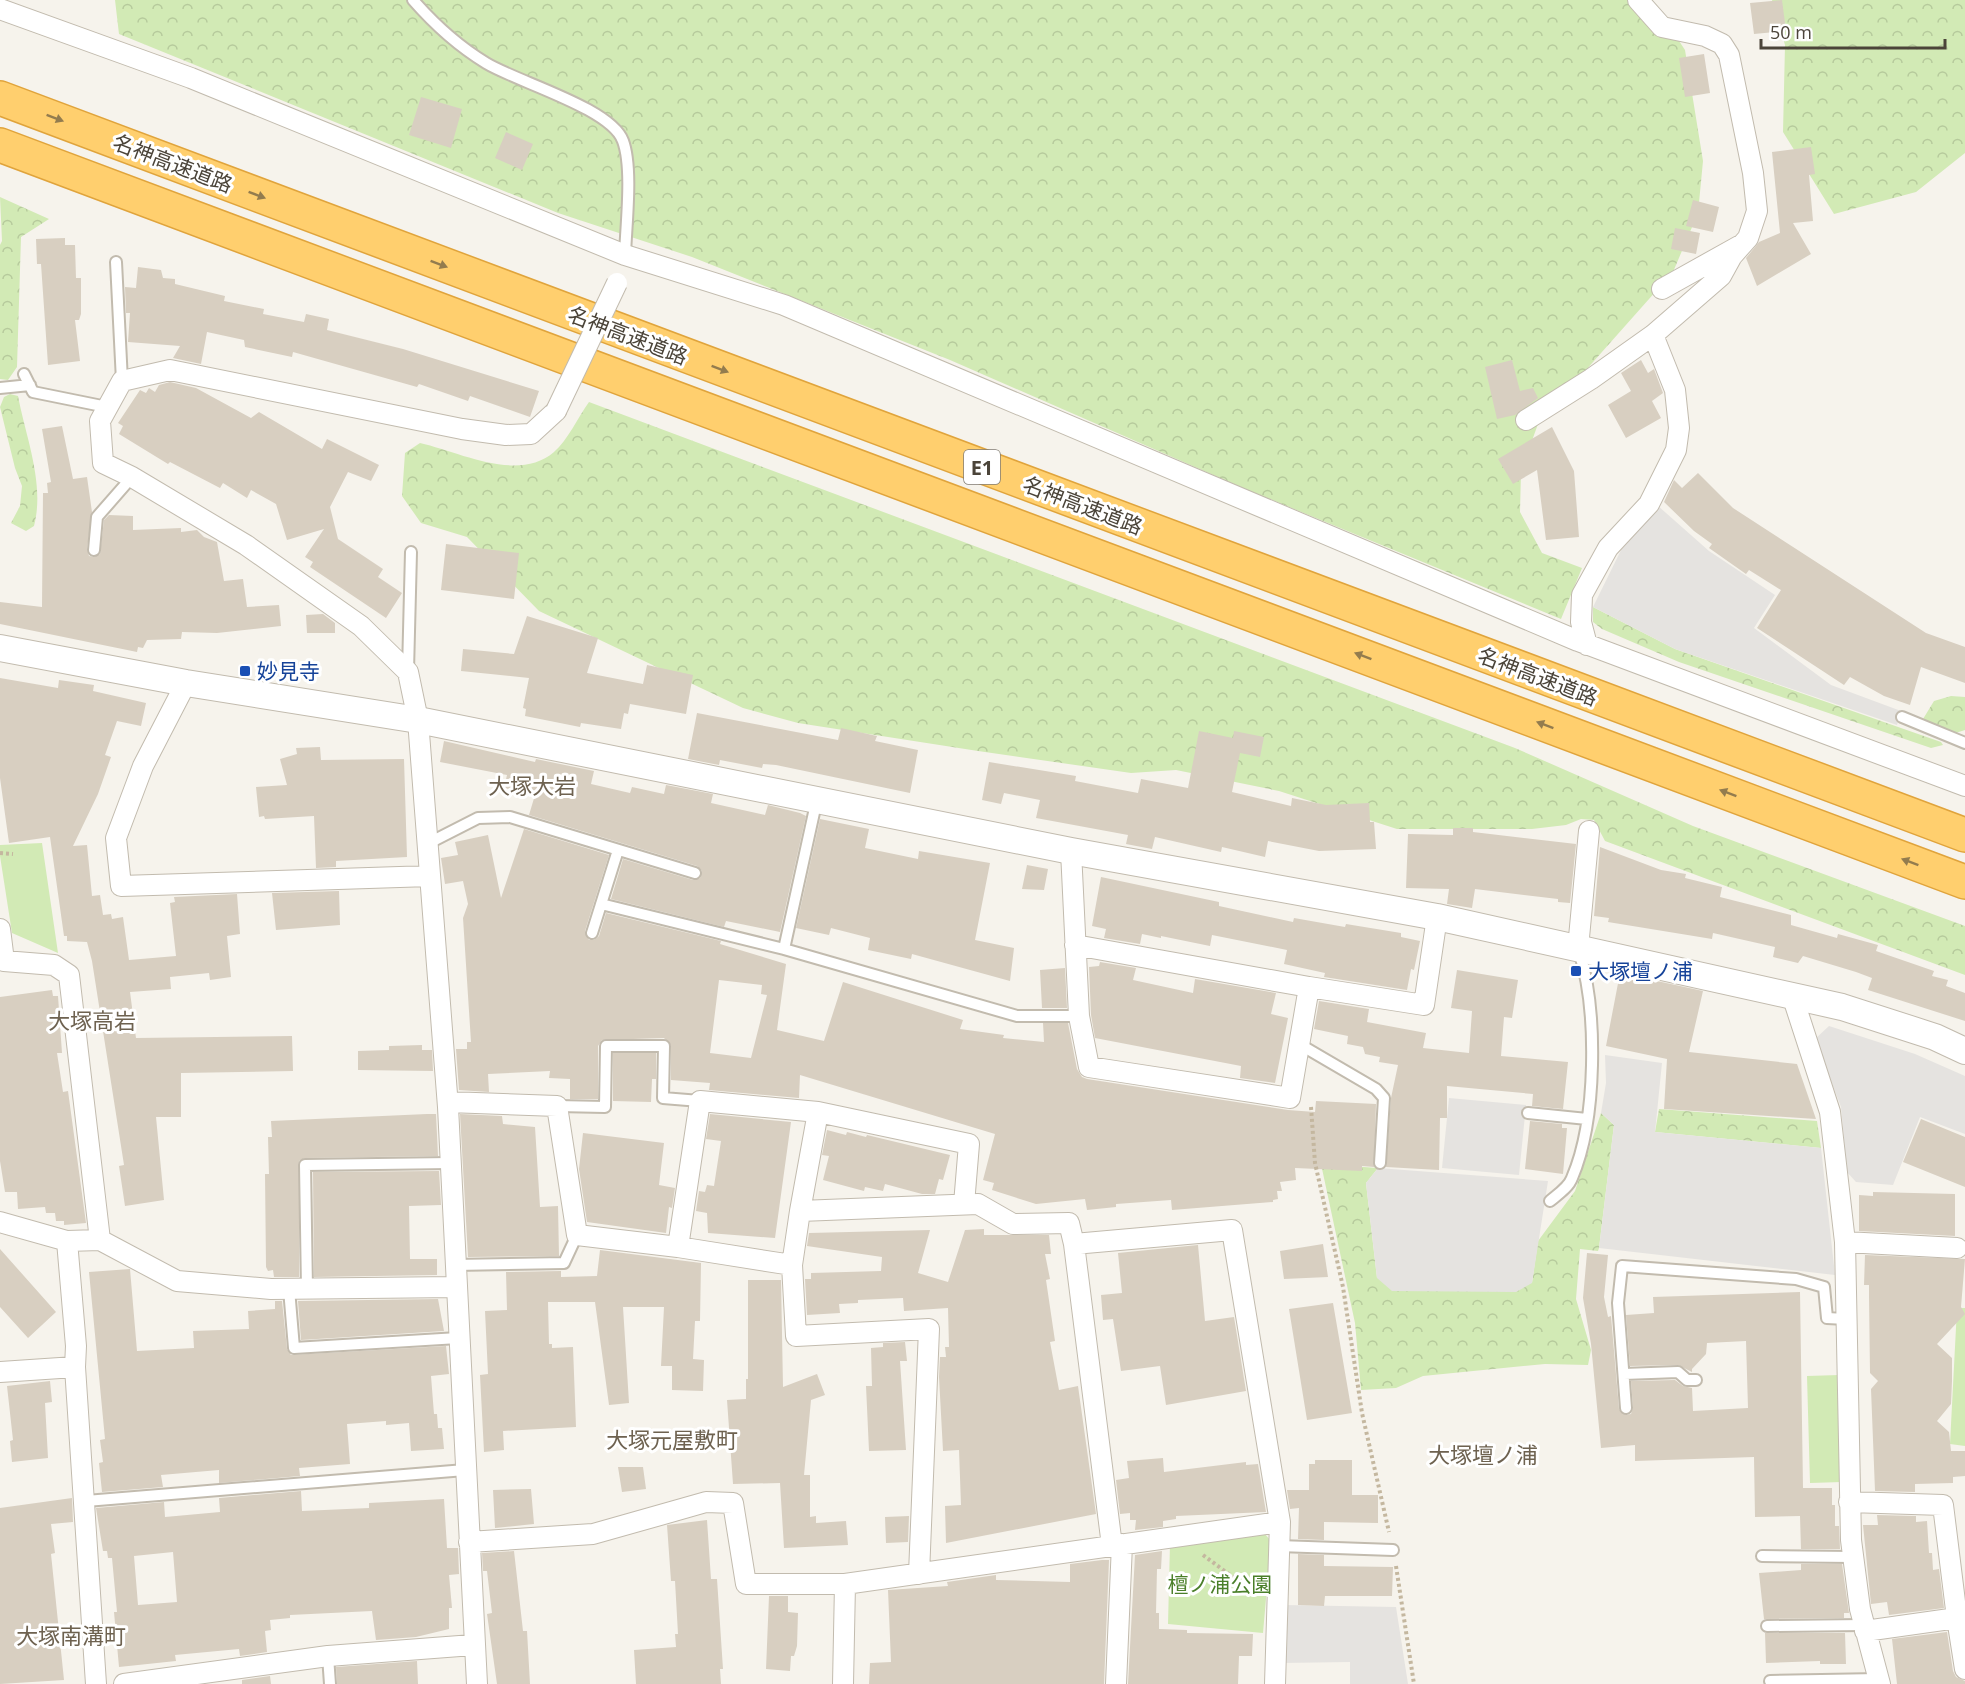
<svg xmlns="http://www.w3.org/2000/svg" width="1965" height="1684" viewBox="0 0 1965 1684" font-family="'Open Sans','Noto Sans JP',sans-serif">
<style>
.green{fill:#d2eab5}
.forest{fill:url(#forest-crowns)}
.parking{fill:#e5e3e0}
.building{fill:#d8cfc1;fill-rule:evenodd}
.lines{fill:none;stroke-linecap:round;stroke-linejoin:round}
.service-casing{stroke:#c2bbae;stroke-width:14}
.minor-casing{stroke:#c2bbae;stroke-width:22}
.tertiary-casing{stroke:#c2bbae;stroke-width:28}
.motorway-casing{stroke:#e0a43c;stroke-width:36}
.path{stroke:#c4b79f;stroke-width:4;stroke-dasharray:3 3;stroke-linecap:butt}
.service{stroke:#fff;stroke-width:10}
.minor{stroke:#fff;stroke-width:20}
.tertiary{stroke:#fff;stroke-width:26}
.motorway{stroke:#ffcf6e;stroke-width:33}
.minor-bridge-casing{stroke:#c2bbae;stroke-width:22;stroke-linecap:butt}
.minor-bridge{stroke:#fff;stroke-width:20}
.oneway{fill:#937c4e}
.transit-dot{fill:#1a4fb4;stroke:#fff;stroke-width:2}
.labels{text-anchor:middle;dominant-baseline:central;stroke-width:6;stroke-linejoin:round;paint-order:stroke}
.shield{fill:#fff;stroke:#817c74;stroke-width:1.5}
.shield-label{font-size:20px;font-weight:bold;fill:#4b4439}
.street-label{font-size:21px;fill:#4b4439;stroke:#fff}
.transit-label{font-size:21px;fill:#164399;stroke:#fff;text-anchor:start}
.park-label{font-size:21px;fill:#4a7f2a;stroke:#fff}
.neighbourhood-label{font-size:22px;fill:#6e6250;stroke:#fff}
</style>
<defs>
<pattern id="forest-crowns" width="20" height="18" patternUnits="userSpaceOnUse" patternTransform="scale(1.5)"><rect width="20" height="18" fill="#d2eab5"/><path d="M2 6a3 3 0 1 1 6 0M12 15a3 3 0 1 1 6 0" fill="none" stroke="#b6ca9c"/></pattern>
</defs>
<rect width="100%" height="100%" fill="#f6f3ec"/>
<path class="green" d="M42,843L58,953L12,933L0,856V845Z
M1957,1308H1965V1446L1950,1444Z
M1839,1375L1842,1482L1810,1483L1807,1376Z
M1264,1533L1271,1541L1263,1633L1168,1624L1170,1544Z"/>
<path class="forest" d="M115,0H1652L1685,50L1703,161L1698,213L1673,272L1538,424L1521,471L1520,512L1542,553L1582,568L1561,619L1243,488L950,360L692,257L558,213L119,34Z
M1772,0H1965V153L1916,192L1834,214L1783,132L1785,45Z
M0,197L49,219L21,237L17,367L8,380L0,379V245L2,241Z
M10,394L18,396C26,438 45,484 34,526L26,531L11,523L20,506L22,486L15,468L0,407L4,397Z
M589,402L1515,748L1693,826L1965,926V975L1605,841L1594,820L1581,819L1566,825L1532,829H1397L1279,791L1176,770L1131,773L978,751L798,723L743,708L539,611L467,537L421,523L402,496L405,453L420,443C460,452 518,483 554,452C568,440 578,417 589,402Z
M1593,607L1675,649L1941,742L1943,745L1931,748L1679,662L1602,629L1593,622Z
M1951,696L1965,697V730L1940,738L1923,719L1934,701Z
M1659,1109L1817,1121L1821,1148L1655,1132Z
M1601,1113L1614,1125L1599,1248L1598,1251L1580,1249L1576,1299L1591,1350L1588,1365L1545,1364L1423,1376L1396,1388L1361,1390L1355,1323L1321,1164L1378,1168L1366,1183L1377,1278L1532,1283L1538,1241L1575,1191Z"/>
<path class="parking" d="M1657,505L1709,551L1775,595L1754,628L1831,685L1901,711L1897,725L1675,649L1593,607L1625,542Z
M1829,1026L1915,1054L1965,1076V1134L1920,1117L1893,1185L1856,1182L1847,1172L1841,1107L1815,1039Z
M1605,1055L1662,1063L1655,1132L1821,1148L1835,1275L1599,1248L1614,1125L1601,1113L1606,1083Z
M1449,1098L1526,1105L1519,1175L1442,1168Z
M1378,1168L1548,1181L1532,1283L1516,1292L1392,1291L1377,1278L1366,1183Z
M1284,1605L1396,1607L1408,1684H1350V1662L1282,1663Z"/>
<path class="building" d="M1782,0L1786,31L1754,34L1750,3Z
M1704,54L1710,93L1685,97L1679,58Z
M421,97L462,109L451,148L409,135Z
M506,132L533,144L522,170L495,158Z
M1811,147L1815,174L1809,175L1813,221L1793,223L1811,254L1757,286L1746,258L1759,242L1780,233L1772,152Z
M1693,200L1719,207L1713,232L1686,226Z
M1675,228L1700,233L1696,254L1671,249Z
M65,238V245H75L76,278H81V314L79,320H75L80,361L48,365L41,264H37L36,239Z
M138,267L161,270L163,278L175,279V284L225,296L224,301L264,309L263,314L304,322L306,314L329,319L327,330L403,349L539,391L530,417L470,396L468,401L419,384L417,387L293,352L292,357L245,347L244,340L207,332L201,364L173,358L180,346L128,342L130,313H126L125,287L136,288Z
M1512,360L1520,391L1533,388L1538,398L1515,415L1497,419L1485,367Z
M1641,360L1648,373L1654,369L1663,393L1652,401L1661,418L1626,438L1608,405L1631,391L1621,373Z
M170,382L196,388L251,418L259,412L322,449L327,439L379,465L371,481L348,472L330,507L338,539L383,569L378,577L402,593L386,618L310,567L313,562L305,557L324,529L287,540L276,504L251,490L247,498L223,483L220,488L170,462L168,464L119,434L123,426L118,423L140,390L146,393L149,388L155,392L159,385Z
M62,426L73,479L87,477L92,512L87,549L89,556L94,557L100,554L104,520L109,515L133,516V530L181,528V532L197,530L204,537L217,542L224,581L243,579L247,607L279,605L281,626L217,633L182,632L181,639L147,640L143,648L138,647L137,652L0,624V602L42,607L43,493H48L47,483L51,482L42,429Z
M1552,427L1574,471L1579,537L1546,540L1537,470L1513,484L1498,459Z
M1698,473L1733,508L1926,633L1965,647V683L1921,667L1910,705L1884,696L1850,677L1844,685L1757,628L1781,590L1749,570L1746,574L1709,548L1712,544L1694,531L1664,502L1674,480L1682,488Z
M446,544L519,553L514,599L441,590Z
M323,614L335,623V633H307L306,615Z
M527,616L598,638L587,673L643,684L647,665L693,675L686,714L630,704L628,714L624,713L621,729L581,723L580,727L525,716L526,709L523,708L529,678L461,671L463,649L514,654Z
M0,678L58,688L59,680L94,685L93,691L146,703L141,726L117,721L105,755L111,757L98,794L73,846L87,845L92,896L100,895L103,915L111,914L112,919L123,917L129,960L176,956L170,903L175,902L174,897L237,894L240,934L227,936L231,977L210,980L209,973L170,977L171,989L130,992L136,1038L292,1036L293,1071L181,1073V1117H156L164,1200L125,1206L119,1166L124,1165L92,961L87,942L67,941V936H64L50,837L9,843L0,778Z
M697,713L838,740L841,728L877,736L875,741L918,750L910,793L776,765L763,764L762,768L720,760L719,765L688,759Z
M1199,731L1233,738L1234,731L1264,737L1260,757L1240,753L1232,792L1291,806L1292,798L1326,805L1369,803L1370,822H1374L1376,849L1319,851L1268,841L1265,857L1222,847L1221,852L1155,837L1152,849L1126,844L1128,835L1036,818L1040,800L1004,793L1001,804L982,800L989,762L1076,776L1075,781L1138,793L1141,779L1188,788Z
M444,741L535,762L536,759L594,771L591,784L630,793L632,787L664,794L666,785L713,794L711,803L765,815L768,805L800,813L806,816L780,932L726,921L724,927L611,899L623,859L693,880L700,878L702,871L697,866L529,815L535,795L504,788L507,775L440,762Z
M320,747L321,760L404,759L407,857L336,861V867L316,868L314,816L265,819L264,816L259,817L256,787L287,785L280,759L297,754L296,748Z
M820,819L869,829L865,848L918,859L919,851L990,863L975,940L1014,948L1010,981L912,954L911,959L868,950L870,938L831,928L829,935L796,928Z
M1453,828H1473V832L1576,844L1570,903L1558,902V899L1475,889L1472,908L1447,904L1449,889L1406,888L1408,834L1453,835Z
M524,829L609,855L585,931L589,940H594L599,936L606,913L721,941L720,944L786,964L777,1030L824,1041L843,982L963,1020L960,1029L1004,1035L1003,1038L1044,1042L1043,1023H1068L1077,1069L1082,1077L1087,1079L1288,1110L1315,1112L1316,1101L1376,1104L1374,1167L1362,1166V1171L1295,1168L1296,1180L1280,1182L1282,1191H1277L1278,1199L1273,1200V1202L1172,1210L1171,1200L1116,1204V1207L1087,1210L1085,1199L1036,1204L992,1190L994,1183L983,1180L995,1134L800,1075L799,1098L709,1090L710,1083L671,1080V1046L664,1038L602,1040L598,1046V1099H570V1079L549,1078L550,1071L488,1074L489,1092L459,1090L456,1049H467V1042H471L463,918L468,904L463,881L445,884L441,858L458,855L455,842L488,835L501,898ZM719,980L762,985L761,994L767,995L751,1058L710,1053Z
M1600,847L1661,870L1686,874L1685,878L1722,887L1720,897L1791,915V925L1837,938L1838,934L1878,945L1876,951L1934,971L1932,976L1948,980L1946,986L1965,993V1021L1868,990L1872,978L1856,972L1803,956L1798,963L1773,957L1775,947L1713,933L1712,939L1608,922L1609,918L1594,916Z
M1027,865L1048,869L1044,890L1022,889Z
M1101,877L1219,902V906L1293,922L1294,918L1345,927L1346,924L1401,933V937L1420,941L1414,970L1411,969L1407,990L1324,977L1325,973L1284,964L1287,950L1212,935L1210,946L1161,936V938L1142,934L1140,944L1104,938L1106,929L1092,926Z
M339,891L340,925L276,930L272,893Z
M1100,962L1136,968L1133,980L1193,993L1195,979L1276,993L1271,1014L1288,1018L1275,1083L1240,1078L1241,1066L1095,1038L1091,1015L1089,967L1099,966Z
M1065,968L1067,1008H1042L1040,970Z
M1457,970L1518,980L1512,1018L1504,1017L1501,1056L1568,1062L1563,1109L1532,1106L1533,1094L1447,1086V1118H1440L1439,1170L1386,1167L1391,1098L1398,1065L1379,1062L1380,1057L1365,1054L1363,1047L1347,1044L1348,1036L1314,1029L1319,1001L1369,1009L1367,1022L1426,1033L1423,1048L1469,1053L1472,1011L1451,1008Z
M1620,973L1703,991L1689,1052L1797,1064L1816,1119L1664,1109L1667,1059L1606,1046Z
M52,990L53,996H58L62,1053H57L63,1092L68,1091L86,1223L64,1225V1221H56L55,1213H46L45,1207L18,1209L17,1192H5L0,1161V997Z
M422,1045V1050H432L433,1071L358,1070V1051L389,1050V1046Z
M613,1053H656V1079H652L651,1102L613,1101Z
M427,1114H436L438,1156L305,1158L299,1161V1277H274L273,1270L268,1271L266,1267L265,1174H269L268,1137H272L271,1121Z
M460,1114L502,1116L503,1124L535,1127L540,1207L558,1206L559,1256L468,1257Z
M710,1114L791,1122L775,1238L708,1233L707,1213L696,1211L699,1191L705,1192L707,1185L714,1186L721,1141L706,1139Z
M1921,1119L1965,1137V1187L1903,1162Z
M1530,1121L1562,1124V1128H1567L1563,1174L1525,1169Z
M827,1130L846,1135L847,1132L866,1137L867,1135L950,1155L943,1180L939,1179L935,1194H922L885,1184L883,1191L865,1187L864,1191L823,1180L829,1156L822,1155Z
M583,1133L664,1143L659,1185L675,1188L672,1208L669,1207L666,1233L587,1222L579,1169Z
M439,1171L441,1205L409,1206L410,1259H437V1275L314,1277L313,1172Z
M1873,1192L1955,1194V1236L1859,1231V1195L1873,1196Z
M984,1229V1235H1049L1051,1254H1045L1050,1279L1046,1280L1055,1341L1050,1342L1059,1390L1078,1386L1096,1514L946,1543L945,1506L961,1505L959,1450L943,1451L939,1377L940,1357H946L945,1347H949L948,1308L904,1311L903,1298L858,1300V1303L839,1304L840,1313L807,1315L805,1279H811V1273L881,1271L882,1257L807,1246L809,1233L930,1230L918,1273L948,1282L965,1230Z
M1323,1244L1328,1277L1284,1279L1280,1251Z
M1198,1245L1205,1321L1234,1317L1246,1391L1166,1405L1160,1366L1121,1371L1113,1319L1103,1320L1101,1295L1122,1293L1118,1253Z
M0,1249L56,1312L28,1338L0,1307Z
M600,1250L701,1263L700,1321H695L693,1359L704,1360L703,1391L672,1390V1366H661L664,1307H623L629,1403L609,1405L595,1302H548L549,1344H552V1348L573,1347L576,1427L503,1431L504,1450L484,1452L480,1375L488,1374L485,1311L507,1310L506,1272L561,1271V1277L597,1276Z
M1587,1253L1608,1255L1604,1297L1608,1317L1611,1316L1619,1409L1626,1415L1631,1414L1633,1408L1631,1381L1675,1380L1683,1386L1692,1388L1693,1411L1748,1408L1746,1341L1707,1343L1706,1354L1692,1369V1372L1678,1365L1630,1366L1626,1315L1654,1313L1653,1297L1800,1292L1803,1488H1832V1505H1835V1526H1839L1840,1549H1801L1800,1516L1755,1517L1754,1457L1635,1461V1445L1601,1448L1591,1344L1583,1298Z
M1865,1255L1965,1259L1961,1307L1965,1314L1937,1344L1952,1358V1381L1951,1404L1937,1421L1949,1432L1951,1451H1965V1476L1953,1477V1483L1915,1484V1492L1875,1491L1871,1389L1878,1381L1870,1373L1869,1296V1285H1864Z
M130,1269L137,1351L194,1348L193,1331L249,1329L248,1311L275,1309V1301H282L287,1349L291,1355L446,1346L449,1374L431,1376L434,1414H437L438,1428H442L444,1449L411,1451L409,1423L386,1425V1421L347,1424L350,1464L299,1468L300,1476L219,1483V1470L161,1475L163,1487L102,1492L99,1463L103,1462L100,1440L105,1439L89,1272Z
M748,1280H781L783,1387L817,1374L825,1395L811,1400L804,1475H810V1517L816,1516V1523L846,1521L848,1545L784,1548L780,1483L733,1484L727,1400L746,1399V1379H748Z
M438,1299L444,1331L301,1340L298,1301Z
M1333,1303L1352,1413L1307,1420L1289,1309Z
M905,1342L907,1361H900L906,1450L869,1451L866,1386H872L871,1348L883,1347V1343Z
M50,1381L52,1402L45,1403L48,1458L12,1462L10,1441L13,1440L7,1386Z
M1163,1458L1164,1472L1246,1462V1465L1258,1464L1266,1512L1176,1516V1519L1163,1521V1527L1135,1530L1136,1520H1130V1513L1120,1514L1116,1480L1129,1478L1127,1461Z
M1315,1460H1352V1495H1378V1523L1324,1522V1540L1298,1539L1299,1508L1290,1509L1287,1490H1309V1464H1315Z
M618,1467H643L646,1489L622,1492Z
M531,1489L534,1524L495,1528L493,1490Z
M301,1491L302,1511L369,1508V1503L444,1499L447,1548H458L459,1574L449,1575L452,1608H449V1629L416,1637L376,1640L372,1611L290,1615V1618L270,1620L271,1630L265,1631L267,1652L240,1656L239,1649L175,1655L176,1661L119,1667L114,1612H117L112,1558H108L107,1551H103L96,1508L164,1502L165,1517L220,1512L219,1498ZM173,1552L177,1602L138,1605L134,1556Z
M72,1498L73,1522L51,1524L55,1553L51,1554L64,1680L0,1684V1508Z
M1877,1515L1916,1516V1522L1927,1521L1929,1553H1932L1933,1570L1939,1569L1944,1608L1889,1615L1887,1602L1871,1604L1863,1525H1878Z
M909,1516L908,1542L886,1543L885,1517Z
M707,1520L711,1579H717L723,1669H720L721,1684H636L634,1650L676,1647L675,1634H678L675,1581H671L667,1525Z
M514,1551L523,1631H527L530,1684H497L487,1614L492,1613L487,1571H483L482,1553Z
M1162,1551L1161,1569H1157L1156,1613H1159V1629L1187,1630V1633L1253,1634L1252,1656H1239L1238,1684H1128L1135,1555Z
M1298,1554L1324,1555V1566L1393,1567L1392,1596H1325L1324,1606L1298,1605Z
M1102,1560H1109L1104,1684H869L870,1663L891,1662L888,1590L948,1586L947,1582L996,1575V1580L1070,1582V1564Z
M1801,1564H1842L1849,1613H1844V1618L1764,1619L1759,1573L1801,1570Z
M769,1596H788V1612L798,1613L797,1646L794,1656H791L790,1671L766,1669Z
M1947,1632L1953,1671L1956,1677L1965,1681V1684H1897L1892,1639Z
M1765,1633H1845L1846,1664H1820V1661L1766,1663Z
M417,1661L418,1684H337L336,1667Z
M270,1676L271,1684H242V1680Z"/>
<g class="lines">
<g class="service-casing">
<path id="service" d="M413,0C434,24 458,46 486,63C517,82 611,108 623,141C633,168 626,225 625,255
M116,262L122,381
M24,374L33,392L107,407
M0,388L30,385
M94,550L97,517L132,477
M408,671L411,552
M1902,717L1965,743
M427,844L478,818L510,817L695,873
M601,904L784,949L817,799
M592,933L618,850
M784,949L1017,1016H1079
M1299,1044L1376,1089L1384,1098L1380,1163
M557,1106L605,1107L606,1046H664L663,1098L700,1101
M1528,1113L1587,1119
M1550,1201C1557,1195 1569,1187 1572,1178C1597,1120 1598,1011 1579,951
M455,1265L564,1263L577,1235
M289,1289L294,1348L458,1338
M307,1289L305,1165L450,1163
M1624,1374L1678,1372L1687,1380H1696
M1626,1408L1618,1303L1622,1266L1796,1279L1824,1287L1827,1318L1846,1319
M86,1501L465,1470
M1279,1546L1393,1550
M1762,1556L1853,1557
M1767,1626L1863,1625
M328,1656L330,1684
M1770,1681L1879,1679"/>
</g>
<g class="minor-casing">
<path id="minor" d="M0,9L191,78L625,255L784,305L1578,641L1965,786
M1662,289L1739,246
M1526,420L1591,379L1653,335L1721,276L1732,256L1748,238L1757,211L1753,173L1729,55L1722,44L1705,36L1662,27L1638,0
M1587,645L1581,622L1582,595L1608,548L1649,504L1676,450L1679,428L1675,390L1653,335
M186,683L143,766L116,838L121,886L430,876
M1071,851L1079,1016L1089,1067L1290,1098L1309,987L1424,1005L1437,917
M0,929L4,961L54,965L69,975L100,1240
M1075,945L1309,987
M1578,948L1589,831
M1792,995L1830,1112L1845,1242L1851,1540L1860,1609L1880,1684
M448,1102L557,1106L577,1235L678,1247L792,1265L800,1211L978,1204L1013,1224L1069,1223L1074,1244L1112,1546
M800,1211L818,1112
M0,1222L67,1241L100,1240L177,1281L271,1289L456,1287
M67,1241L76,1346L75,1367L96,1684
M1845,1242L1957,1248
M1074,1244L1232,1230L1280,1522L1275,1684
M678,1247L700,1101L818,1112L969,1144L964,1204
M792,1265L796,1336L929,1329L919,1574
M0,1372L75,1367
M1849,1502L1943,1505L1957,1618L1865,1631
M469,1542L593,1534L706,1502L733,1503L746,1584H845
M1957,1618L1965,1669
M124,1684L328,1656L473,1645
M477,1684L448,1107L418,720L408,672L361,626L246,545L132,477L103,463L100,421L122,381L170,370L462,429L506,435L531,434L556,411
M843,1684L845,1584L1280,1522
M1116,1684L1122,1544"/>
</g>
<g class="tertiary-casing">
<path id="tertiary" d="M0,648L186,683L418,720L1071,851L1437,917L1842,1007L1935,1037L1965,1051"/>
</g>
<g class="motorway-casing">
<path id="motorway" d="M0,98L1965,835
M0,145L1965,882"/>
</g>
<path class="path" d="M0,853L13,854
M1311,1107L1315,1163L1343,1287L1362,1413L1389,1532
M1203,1555L1257,1595
M1396,1566L1414,1684"/>
<use href="#service" class="service"/>
<use href="#minor" class="minor"/>
<use href="#tertiary" class="tertiary"/>
<use href="#motorway" class="motorway"/>
<g class="minor-bridge-casing">
<path id="minor-bridge" d="M556,411L617,283"/>
</g>
<use href="#minor-bridge" class="minor-bridge"/>
</g>
<defs><path id="oneway-solid" d="M-6-.8H1V-3.2L6.5 0L1 3.2V.8H-6Z" transform="scale(1.5)"/></defs>
<g class="oneway">
<use href="#oneway-solid" transform="translate(55 118) rotate(21)"/>
<use href="#oneway-solid" transform="translate(257 195) rotate(21)"/>
<use href="#oneway-solid" transform="translate(439 264) rotate(21)"/>
<use href="#oneway-solid" transform="translate(720 369) rotate(21)"/>
<use href="#oneway-solid" transform="translate(1363 656) rotate(-159)"/>
<use href="#oneway-solid" transform="translate(1545 725) rotate(-159)"/>
<use href="#oneway-solid" transform="translate(1728 793) rotate(-159)"/>
<use href="#oneway-solid" transform="translate(1910 862) rotate(-159)"/>
</g>
<g class="transit-dot">
<rect x="239" y="665" width="12" height="12" rx="3"/>
<rect x="1570" y="965" width="12" height="12" rx="3"/>
</g>
<g class="labels">
<rect class="shield" x="964" y="450" width="36" height="34" rx="4.5"/>
<g class="shield-label">
<text x="982" y="467">E1</text>
</g>
<g class="street-label">
<text transform="translate(173 163) rotate(21)">名神高速道路</text>
<text transform="translate(628 335) rotate(21)">名神高速道路</text>
<text transform="translate(1083 505) rotate(21)">名神高速道路</text>
<text transform="translate(1538 676) rotate(21)">名神高速道路</text>
</g>
<g class="transit-label">
<text x="257" y="671">妙見寺</text>
<text x="1588" y="971">大塚壇ノ浦</text>
</g>
<g class="park-label">
<text x="1220" y="1584">檀ノ浦公園</text>
</g>
<g class="neighbourhood-label">
<text x="532" y="785">大塚大岩</text>
<text x="92" y="1020">大塚高岩</text>
<text x="672" y="1439">大塚元屋敷町</text>
<text x="1483" y="1454">大塚壇ノ浦</text>
<text x="71" y="1635">大塚南溝町</text>
</g>
</g>
<path d="M1761 39v9h184v-9" fill="none" stroke="#4b4439" stroke-width="3"/>
<text x="1770" y="39" font-size="18" fill="#4b4439" stroke="#ffffff" stroke-width="4.5" paint-order="stroke">50 m</text>
</svg>
